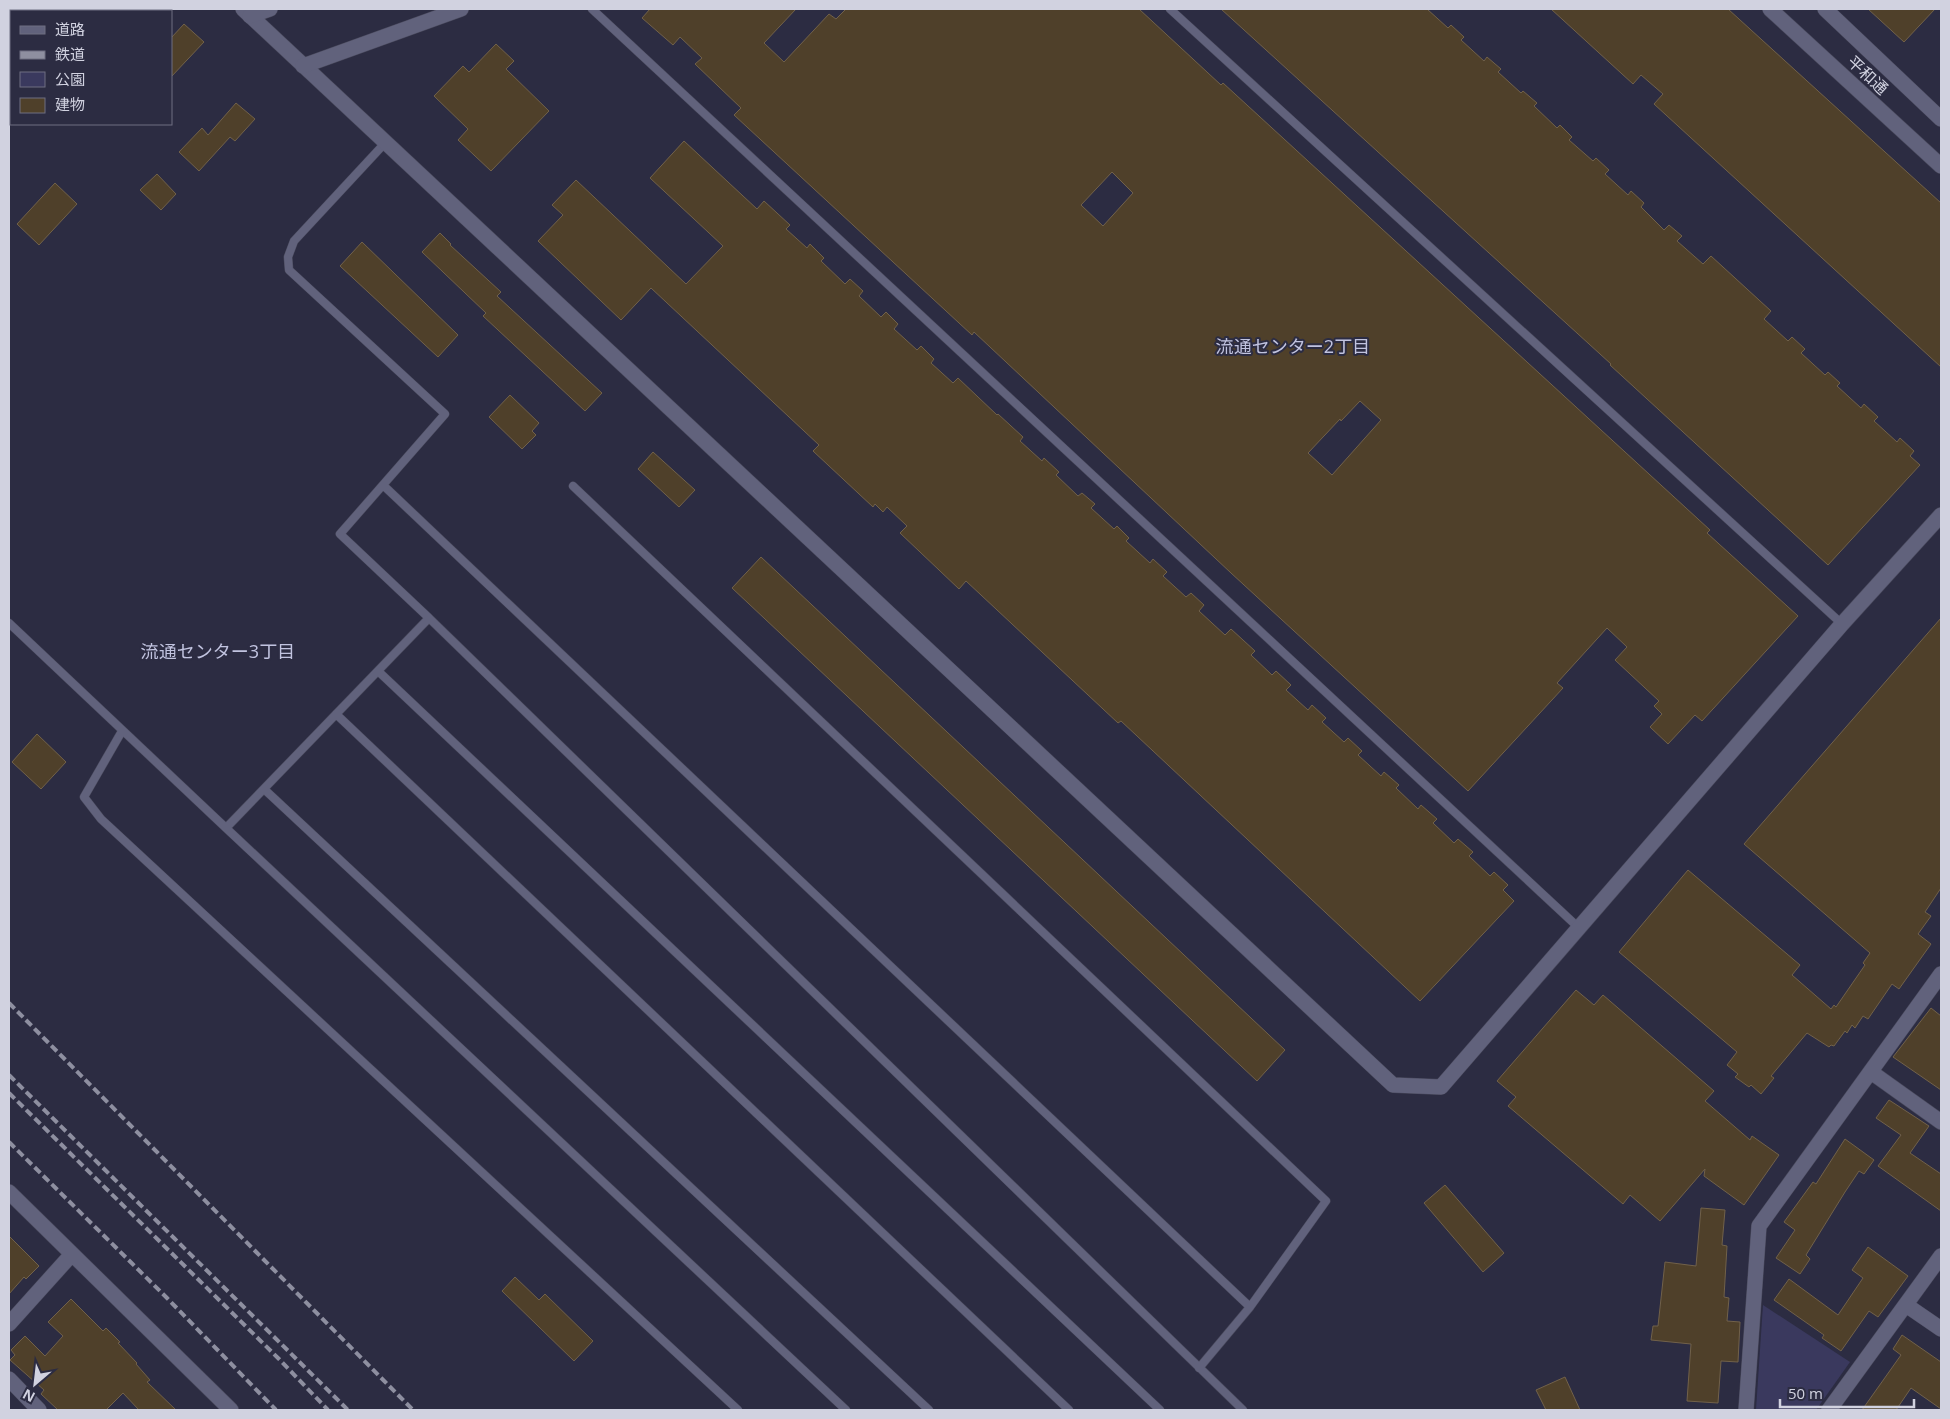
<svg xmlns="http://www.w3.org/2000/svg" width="1950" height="1419" viewBox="0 0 1950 1419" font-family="'Open Sans','Noto Sans JP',sans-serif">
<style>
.green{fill:#3a395e}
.building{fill:#4f402a;stroke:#71614a;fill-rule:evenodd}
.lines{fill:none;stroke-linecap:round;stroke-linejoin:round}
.service-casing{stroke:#49495c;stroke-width:9}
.minor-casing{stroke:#49495c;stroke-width:16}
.tertiary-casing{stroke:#49495c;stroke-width:16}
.service{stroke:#61627c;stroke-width:8}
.minor{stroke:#61627c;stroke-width:15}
.tertiary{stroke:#61627c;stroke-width:15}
.rail{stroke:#8e8fa0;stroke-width:4;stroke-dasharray:8 4;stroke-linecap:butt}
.labels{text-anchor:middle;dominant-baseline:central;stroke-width:4;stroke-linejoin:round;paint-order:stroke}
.street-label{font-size:16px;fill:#d1d2e0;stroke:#2c2c42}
.neighbourhood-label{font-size:18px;fill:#c1c3df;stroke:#2c2c42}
</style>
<rect width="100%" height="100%" fill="#2c2c42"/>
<path class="green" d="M1763,1305L1850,1362L1816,1410H1756Z"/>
<path class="building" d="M650,9H796L764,43L784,62L829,14L836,19L846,9H1139L1221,85L1223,83L1710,530L1707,533L1798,616L1702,721L1695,715L1668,744L1650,727L1662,714L1654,706L1659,701L1615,660L1627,647L1607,628L1557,683L1563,688L1468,791L1231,573L974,332L972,335L734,115L741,108L695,64L702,58L680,37L673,45L642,18ZM1112,172L1133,193L1103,226L1081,205ZM1360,401L1381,420L1332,475L1308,453L1340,419L1341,421Z
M1221,9H1427L1448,28L1451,25L1464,37L1461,40L1484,61L1487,57L1501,69L1498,72L1521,93L1523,91L1537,103L1534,106L1557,128L1560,125L1572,137L1569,140L1593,161L1596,158L1609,170L1605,174L1628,195L1631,191L1644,203L1641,207L1664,230L1669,225L1682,236L1677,241L1703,264L1711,256L1771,311L1764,319L1788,341L1792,337L1805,349L1801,353L1825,375L1828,372L1840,383L1837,386L1861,408L1864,404L1878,417L1874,421L1897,442L1900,438L1914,451L1910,456L1920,465L1828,565L1610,365L1611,364Z
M1551,9H1728L1941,203V367L1654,104L1663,94L1641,75L1633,84Z
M1868,9H1935L1904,42Z
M184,24L204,42L171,77V38Z
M496,44L514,61L506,69L549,111L491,171L458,140L468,129L434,96L463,66L469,72Z
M236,103L255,119L235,141L230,137L199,171L179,152L202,128L208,135Z
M684,141L757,209L764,201L790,225L786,229L807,248L810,244L824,258L821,261L845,284L850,279L863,291L859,296L881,317L886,312L898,324L894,329L917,350L921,346L934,359L931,363L953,383L958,378L997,415L998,414L1023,437L1020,441L1042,461L1044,458L1059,472L1056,475L1078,496L1082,493L1095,504L1091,508L1114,529L1117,526L1129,538L1126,541L1150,563L1153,559L1167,572L1163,576L1186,597L1191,593L1204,605L1199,611L1225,635L1231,629L1255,651L1251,655L1272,675L1276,671L1291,685L1286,690L1308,710L1312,705L1326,718L1322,722L1344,742L1348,738L1362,751L1358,755L1381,776L1384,772L1399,785L1396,788L1418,809L1421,805L1437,819L1433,823L1454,843L1458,839L1473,852L1469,856L1490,876L1494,872L1508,885L1503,890L1514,901L1420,1001L1121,721L1118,723L966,581L959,589L900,533L907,526L887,507L883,512L875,504L873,507L813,451L819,445L651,288L621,320L538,241L563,215L552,205L576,180L686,284L723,246L650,178Z
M157,174L176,194L161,210L140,190Z
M55,183L77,204L39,245L17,224Z
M440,233L451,244L450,245L501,292L497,296L602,393L585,411L483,316L486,313L422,252Z
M362,242L458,335L438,357L340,266Z
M510,395L539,423L532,431L536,435L522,449L489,417Z
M653,452L695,490L679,507L638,469Z
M761,557L1285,1050L1257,1081L732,588Z
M1941,618V888L1925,912L1931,916L1918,934L1931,944L1899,989L1892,984L1868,1019L1863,1016L1855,1028L1852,1025L1847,1033L1845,1031L1834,1046L1831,1045L1829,1047L1807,1033L1771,1076L1774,1078L1761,1094L1751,1085L1749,1087L1735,1077L1738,1074L1727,1065L1737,1052L1619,952L1688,870L1800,965L1792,975L1831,1009L1834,1005L1836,1007L1865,965L1863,963L1870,953L1744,844Z
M37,734L66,762L41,789L12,762Z
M1576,990L1594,1005L1603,995L1714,1091L1705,1101L1750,1140L1752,1136L1779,1155L1744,1205L1704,1176L1705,1169L1660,1221L1630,1195L1623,1204L1508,1106L1516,1097L1497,1081Z
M1931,1008L1941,1016V1090L1893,1057Z
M1889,1100L1929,1126L1910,1153L1941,1174V1211L1878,1166L1901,1135L1876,1118Z
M1845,1139L1874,1160L1864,1174L1859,1171L1845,1192L1806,1255L1810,1259L1800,1274L1776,1258L1795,1230L1784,1222L1813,1182L1816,1184Z
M1445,1185L1504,1253L1483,1272L1424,1203Z
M1701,1208L1725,1210L1722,1245L1727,1246L1724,1297L1729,1298L1727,1321L1740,1322L1738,1362L1721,1361L1718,1403L1687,1401L1691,1344L1651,1340L1653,1326H1658L1665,1262L1696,1266Z
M9,1236L39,1266L26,1279L24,1277L9,1294Z
M1868,1247L1908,1276L1878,1317L1869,1311L1841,1351L1822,1338L1824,1335L1774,1300L1789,1279L1838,1315L1863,1278L1852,1270Z
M515,1277L539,1300L545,1294L593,1341L574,1361L502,1291Z
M71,1299L103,1331L106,1328L120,1342L118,1343L137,1363L136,1364L150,1380L147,1382L176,1410H139L123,1393L106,1410H58L41,1394L44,1390L10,1360L15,1355L11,1350L25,1336L45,1356L63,1336L48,1322Z
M1902,1335L1941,1362V1409L1911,1388L1896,1410H1862L1901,1355L1893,1349Z
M1565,1377L1580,1410H1546L1536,1390Z"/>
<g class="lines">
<g class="service-casing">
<path id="service" d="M592,9L1579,928
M1170,9L1842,624
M383,485L1250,1307L1199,1368
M573,486L1326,1201L1250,1307
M429,618L1243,1410
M9,623L226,828L429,618L340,534L445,414L289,270L288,257L294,241L385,143
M378,671L1160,1410
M336,714L1069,1410
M122,731L84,797L101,819L738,1410
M264,789L929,1410
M226,828L846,1410"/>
</g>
<g class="minor-casing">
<path id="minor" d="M243,9L1393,1085L1441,1087L1842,624L1941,515
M1871,1072L1941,1122
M9,1192L231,1410
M1906,1305L1941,1329
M9,1324L72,1254
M9,1379L39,1410
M1746,1410L1759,1226L1941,974
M1829,1410L1941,1256"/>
</g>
<g class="tertiary-casing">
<path id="tertiary" d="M1770,9L1941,166
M1825,9L1941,119
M250,16L270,9
M303,66L461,9"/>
</g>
<use href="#service" class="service"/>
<use href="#minor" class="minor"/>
<use href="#tertiary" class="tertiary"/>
<path class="rail" d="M9,1003L413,1410
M9,1075L348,1410
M9,1093L279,1359L328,1410
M9,1142L167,1298L276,1410"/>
</g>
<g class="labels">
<g class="street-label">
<text transform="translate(1868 75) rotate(43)">平和通</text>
</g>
<g class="neighbourhood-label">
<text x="1293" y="346">流通センター2丁目</text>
<text x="218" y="651">流通センター3丁目</text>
</g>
</g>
<rect width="1950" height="1419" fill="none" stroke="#d1d2e0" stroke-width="20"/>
<rect x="10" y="10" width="162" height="115" fill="#2c2c42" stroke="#6e6e81"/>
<rect x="20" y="26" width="25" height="8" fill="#61627c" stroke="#6e6e81"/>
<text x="55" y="35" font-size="15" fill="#d1d2e0">道路</text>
<rect x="20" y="51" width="25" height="8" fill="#8e8fa0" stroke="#6e6e81"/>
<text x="55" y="60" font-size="15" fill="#d1d2e0">鉄道</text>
<rect x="20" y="72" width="25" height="15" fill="#3a395e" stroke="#6e6e81"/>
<text x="55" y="85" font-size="15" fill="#d1d2e0">公園</text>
<rect x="20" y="98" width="25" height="15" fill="#4f402a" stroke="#6e6e81"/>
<text x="55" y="110" font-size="15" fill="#d1d2e0">建物</text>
<g transform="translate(35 1384) rotate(208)" stroke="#2c2c42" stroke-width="4" paint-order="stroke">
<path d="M0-4L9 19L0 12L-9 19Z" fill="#d1d2e0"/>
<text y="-8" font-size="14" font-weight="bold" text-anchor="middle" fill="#d1d2e0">N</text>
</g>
<path d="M1780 1399v8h134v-8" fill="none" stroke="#d1d2e0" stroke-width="2.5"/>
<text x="1788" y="1399" font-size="15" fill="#d1d2e0" stroke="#2c2c42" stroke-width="4" paint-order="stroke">50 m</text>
</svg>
